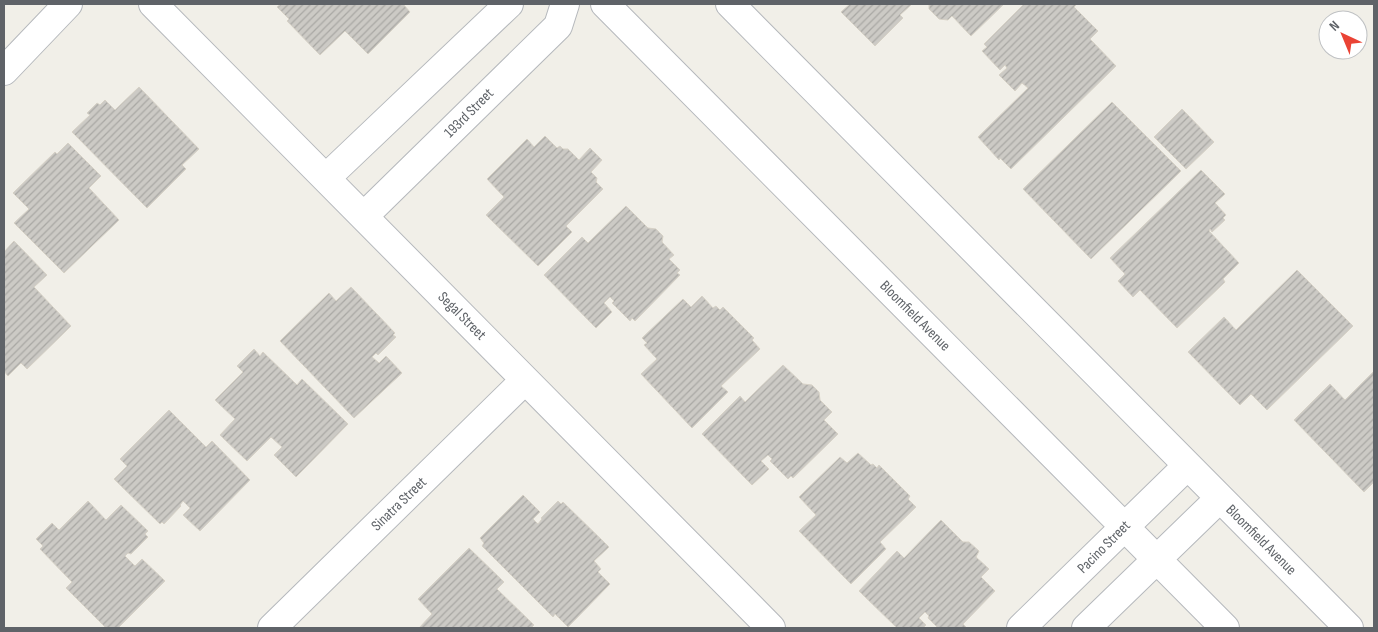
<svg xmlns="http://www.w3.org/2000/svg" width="1378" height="632" viewBox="0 0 1378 632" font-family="'Sofia Sans Condensed',sans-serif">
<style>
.building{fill:url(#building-hatch);stroke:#d6d1c6}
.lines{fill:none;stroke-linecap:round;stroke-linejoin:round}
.minor-casing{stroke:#b5b8bc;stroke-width:30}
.minor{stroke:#fff;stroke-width:28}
.labels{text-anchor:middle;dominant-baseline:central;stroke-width:5;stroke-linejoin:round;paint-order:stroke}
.street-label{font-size:15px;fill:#5f6368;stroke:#fff}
</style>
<defs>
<pattern id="building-hatch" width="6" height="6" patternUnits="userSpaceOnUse" patternTransform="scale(1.25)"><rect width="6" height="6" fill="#cccac5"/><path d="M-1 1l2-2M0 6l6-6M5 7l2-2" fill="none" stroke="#a9a8a4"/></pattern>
</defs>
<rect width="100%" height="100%" fill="#f1efe8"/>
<path class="building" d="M281,4H403L410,12L368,54L345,31L320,55L287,21L289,19L277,7Z
M850,4H912L900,15L903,18L875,46L841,12Z
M929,4H1004L971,36L952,16L948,20L939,19L929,9Z
M1024,4H1077L1074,7L1098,31L1090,39L1116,66L1011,169L1000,158L999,160L978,137L1028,88L1022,83L1015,91L999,75L1007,68L1005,65L1000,70L982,51L987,47L984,44Z
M139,87L199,149L182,165L186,169L147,208L72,132L90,115L87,113L97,103L100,105L105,100L115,110Z
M1112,102L1181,171L1091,259L1023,189Z
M1182,109L1214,142L1186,169L1154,137Z
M545,136L557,148L560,146L563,149H568L579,160L590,148L602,160L591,172L597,178L596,182L603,189L566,226L572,232L538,266L486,215L504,197L487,179L527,139L534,147Z
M68,143L101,176L89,188L119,220L64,273L14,223L29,209L13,193L55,152L57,154Z
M1201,170L1225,194L1215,203L1226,215L1223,218L1225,220L1212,232L1210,229L1209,231L1239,263L1223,279L1225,282L1177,328L1140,290L1133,297L1118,281L1125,274L1110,258Z
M626,206L648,228L656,229L663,236L662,242L674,255L669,259L680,270L677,273L680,275L635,321L632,318L630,321L612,303L614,301L610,297L604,303L612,312L596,328L544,275L582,237L588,243Z
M14,241L47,275L34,287L71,326L27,369L21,363L8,376L4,371V252Z
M1297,270L1353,326L1267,410L1251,394L1240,405L1188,352L1224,317L1236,330Z
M351,287L395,333L393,335L396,337L378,355L376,353L372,357L379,363L386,356L402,373L354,418L280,341L329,293L336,301Z
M702,296L713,308L716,306L720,310L723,307L754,338L752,340L760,349L721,386L728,392L692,428L641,374L657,359L644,345L647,343L642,338L683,299L691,307Z
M254,349L260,356L263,352L297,385L302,379L348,424L296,477L274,455L282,447L271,437L247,461L220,435L235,419L215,400L243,372L237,366Z
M783,365L803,384L812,385L819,392L820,400L832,412L824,420L838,434L793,478L791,476L788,479L770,461L772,459L768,455L761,461L769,469L752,485L702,434L740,396L745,402Z
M1374,371V482L1364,492L1294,420L1330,384L1345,400Z
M169,410L206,447L212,441L250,480L200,531L183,515L190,508L183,501L180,505L181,506L164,524L162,522L160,524L114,479L127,466L120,459Z
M858,453L871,465L873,464L877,468L879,465L910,496L908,499L916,507L880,542L886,549L851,584L799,531L816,515L799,497L840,457L847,463Z
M523,495L540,512L533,519L538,524L542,519L541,518L558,501L561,504L563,502L609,547L594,561L601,569L598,572L610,584L568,627L555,614L553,617L482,546L484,543L480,538Z
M88,501L106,520L121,505L148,531L145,534L148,537L131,554L128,553L125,556L135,566L142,559L165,581L118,628H106L66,588L72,582L40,549L43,546L36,539L52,523L59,530Z
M941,520L963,542H969L979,551L976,557L989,569L981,577L995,591L963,624L967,628H938L928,618L929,616L925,612L919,618L926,625L923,628H897L859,591L897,551L904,558Z
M469,548L504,582L497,589L534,625L531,628H419L432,614L418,599Z"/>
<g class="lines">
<g class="minor-casing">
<path id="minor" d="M153,4L771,628
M605,4L1225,628
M730,4L1349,628
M4,71L68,4
M326,178L509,4
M364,216L558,26L565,4
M272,628L525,380
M1021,628L1187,466
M1086,628L1220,498"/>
</g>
<use href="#minor" class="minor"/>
</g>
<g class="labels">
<g class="street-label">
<text transform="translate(469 113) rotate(-45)">193rd Street</text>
<text transform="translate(462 316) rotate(45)">Segal Street</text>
<text transform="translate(915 316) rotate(45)">Bloomfield Avenue</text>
<text transform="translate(399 504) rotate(-44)">Sinatra Street</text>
<text transform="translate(1261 540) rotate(45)">Bloomfield Avenue</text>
<text transform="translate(1104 547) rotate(-45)">Pacino Street</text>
</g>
</g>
<rect width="1378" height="632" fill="none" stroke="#5f6368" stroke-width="10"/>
<g transform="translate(1343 35) rotate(316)"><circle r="24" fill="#ffffff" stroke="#bfc1c3"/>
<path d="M0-4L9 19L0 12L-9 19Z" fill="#ea4335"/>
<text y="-8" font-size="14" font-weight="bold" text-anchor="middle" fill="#5f6368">N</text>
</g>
</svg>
